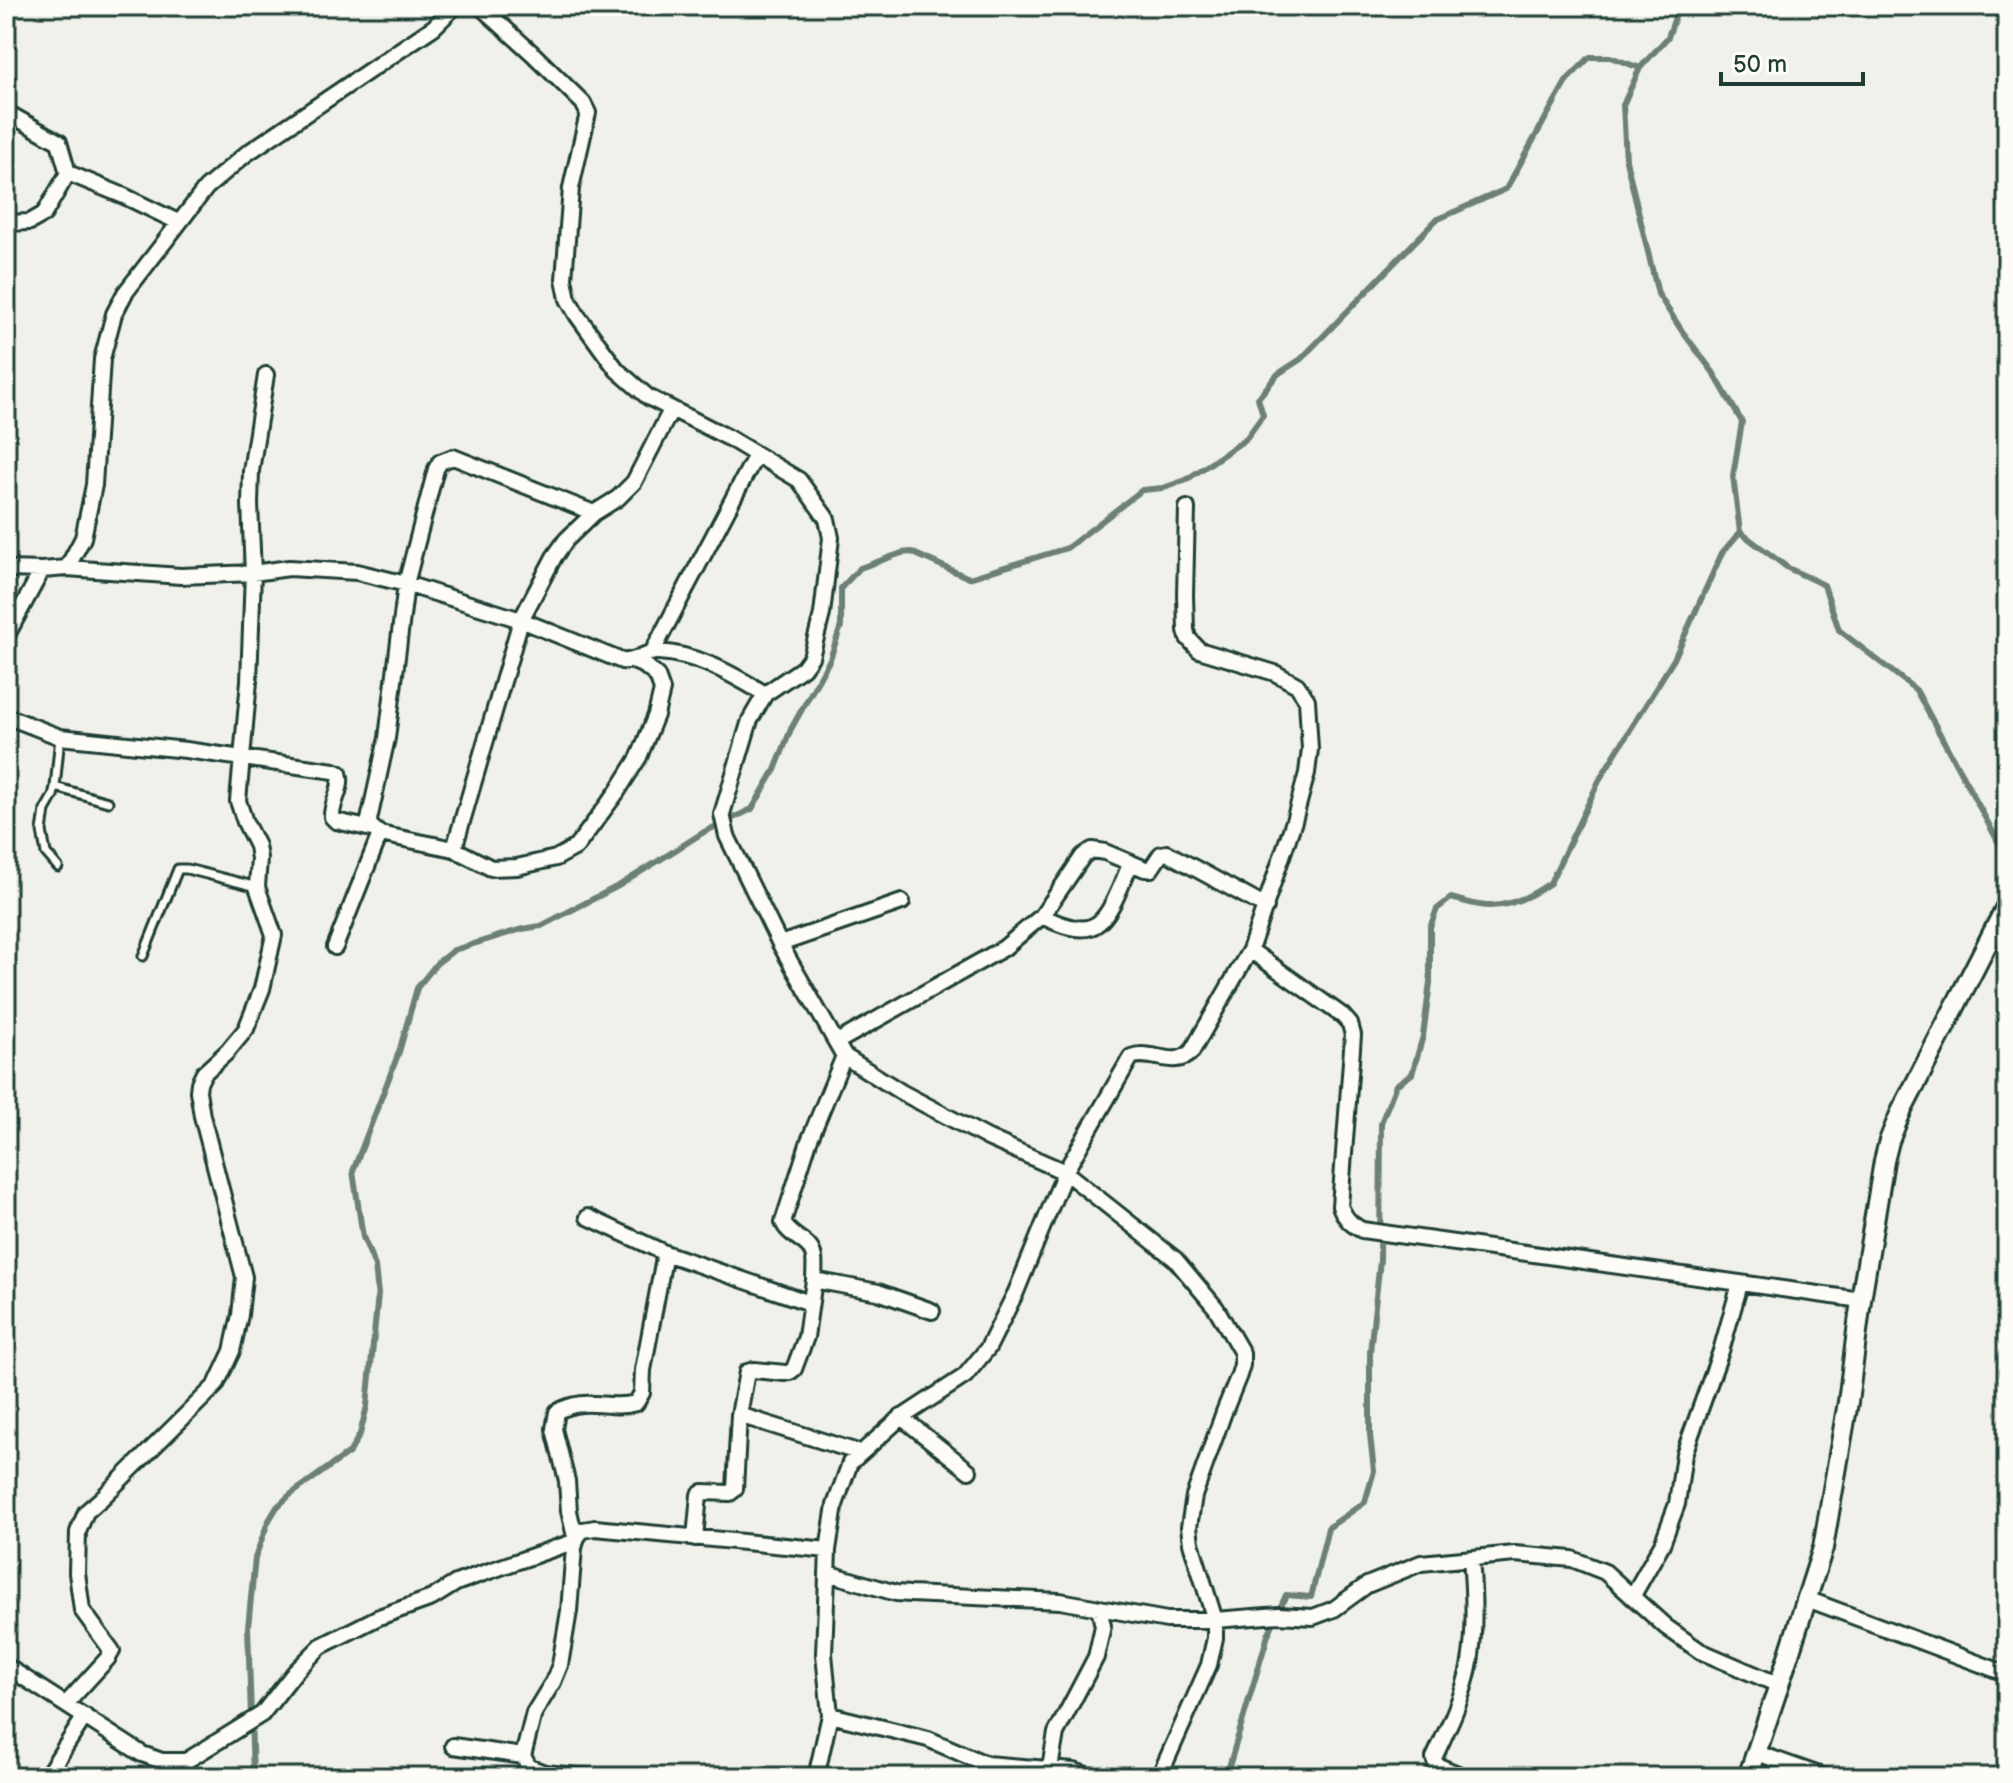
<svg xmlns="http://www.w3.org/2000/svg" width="2013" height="1783" viewBox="0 0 2013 1783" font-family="'Balsamiq Sans',sans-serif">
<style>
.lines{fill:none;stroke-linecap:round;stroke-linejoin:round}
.stream{stroke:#6c8077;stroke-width:6}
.service-casing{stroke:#1f3d34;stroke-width:13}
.minor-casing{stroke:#1f3d34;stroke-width:20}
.tertiary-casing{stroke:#1f3d34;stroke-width:24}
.service{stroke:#fdfcf7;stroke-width:7}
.minor{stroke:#fdfcf7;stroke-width:14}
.tertiary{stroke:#fdfcf7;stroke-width:18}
</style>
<rect width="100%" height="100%" fill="#f0f1eb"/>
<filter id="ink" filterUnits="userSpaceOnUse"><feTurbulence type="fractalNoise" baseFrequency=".0125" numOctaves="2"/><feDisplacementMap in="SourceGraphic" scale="16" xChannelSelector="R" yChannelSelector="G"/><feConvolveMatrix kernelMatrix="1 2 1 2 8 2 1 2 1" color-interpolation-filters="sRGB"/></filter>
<g filter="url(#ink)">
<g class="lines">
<path class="stream" d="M1679,6L1668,37L1640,68L1623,105L1626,160L1658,294L1682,331L1713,372L1742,422L1733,476L1740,532L1788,568L1824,585L1839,630L1916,690L2007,858
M253,1777L248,1627L255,1558L268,1522L277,1507L290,1495L350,1452L360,1434L367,1406L378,1294L375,1266L363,1237L353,1171L399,1052L417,988L437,963L454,950L522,929L541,926L620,885L704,832L752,809L775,770L791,729L830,659L841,626V588L860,568L902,553L911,552L969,578L1067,548L1142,490L1163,488L1186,480L1246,439L1263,415L1258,398L1278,374L1301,359L1436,220L1506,189L1567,80L1590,57H1610L1640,68
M1226,1777L1268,1635L1286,1595L1311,1597L1328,1528L1365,1502L1374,1471L1370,1435V1352L1380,1260L1381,1123L1396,1085L1412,1074L1423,1036L1430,983V927L1437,909L1451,898C1463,901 1477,906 1490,906C1511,906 1533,895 1550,883L1601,777L1674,659L1722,553L1740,532"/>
<g class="service-casing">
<path id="service" d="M55,787L108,802
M58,867L46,853L42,831L45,810L53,796L55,787L60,737
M143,956L178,869H187L257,887"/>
</g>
<g class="minor-casing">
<path id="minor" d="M480,6L532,53L583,103L588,113L571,188L564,279L568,299L577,315L617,370L648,397L727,437L799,480L827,519L831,538L822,614L811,657L803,668L765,694
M6,112L59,142L68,173L124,196L178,222
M6,223L30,222L44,214L68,173
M594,513L453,457L440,462L436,469L406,584L387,738L369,820L370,826L380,834L454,849L491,868L517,867L556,858L576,847L617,792L639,757L656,715L662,690L657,676L645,666L633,661
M67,568L181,576L253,573L289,568L357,572L406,584L521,620L622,661C636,663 645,651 658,652C697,654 732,674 765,694L750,720L722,814L727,836L780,944L844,1056L901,1092L988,1138L1065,1172L1175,1259L1216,1308L1242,1353V1365L1239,1375L1224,1412L1194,1496L1189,1527L1191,1543L1215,1620V1638L1209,1665L1159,1777
M6,569L42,570L67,568L83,538L94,485L102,359L114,314L125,293L206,188L246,154L434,27L455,6
M6,637L42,570
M653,651L756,455
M6,716L60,737L186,750L334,771L339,773C344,788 331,802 332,817L336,821L372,829
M454,849L521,620L554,557L566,540L594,513L618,498L634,482L671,410
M1042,916L1083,856L1092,850L1105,852L1131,863
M780,944L902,902
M335,947L380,834
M1250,950L1343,1016L1350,1024L1353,1035L1340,1206C1345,1218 1350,1224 1362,1230L1861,1300
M837,1042L1004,948L1042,916C1056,923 1082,935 1097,924C1112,914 1123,879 1131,863L1145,869H1151L1161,854L1167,853L1266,907
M844,1056L809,1141L783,1222C789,1238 811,1239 814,1258C815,1265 814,1273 814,1280L878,1292L932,1311
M588,1217L665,1253L810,1303
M739,1415L861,1453
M901,1417L969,1471
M695,1538L699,1495L703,1492L730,1493L735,1489L739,1415L747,1372L754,1370L785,1373L790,1372L794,1369L806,1337L814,1280
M827,1573L896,1593L910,1594L1060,1601L1167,1620H1215L1279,1615L1313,1617L1334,1609L1367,1585L1421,1563L1515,1554L1572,1559L1605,1572L1666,1627L1700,1651L1779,1685
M1632,1597L1662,1544L1677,1504L1684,1454L1721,1351L1740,1284
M1807,1599L2007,1674
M6,1666L142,1754L162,1761H186L262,1714L295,1672L321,1646L379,1617L432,1598L456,1583L475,1576L576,1541L569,1511L567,1481L554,1429L557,1412C587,1395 607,1411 636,1403L642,1393L643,1370L665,1253
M66,1704L108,1658L112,1651L82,1610L77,1573L78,1532L86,1512L102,1498L216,1385L232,1351L240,1315L244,1277L202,1116L198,1091L199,1083L204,1073L227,1052L246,1029L262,989L274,935L257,887L259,858L257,846L245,822L238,801L249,681L253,573L250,504L251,471L266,375
M830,1715L928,1739L986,1764L1074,1771L1092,1777
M453,1746L523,1756
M1757,1753L1825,1777
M1050,1768L1056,1733L1096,1657L1103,1626L1099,1608
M46,1777L85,1716
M587,1777L545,1773L529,1767L523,1756L534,1713L553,1682L560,1665L569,1611L574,1548L577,1537L583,1530L595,1528L828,1550
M816,1777L830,1715L824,1654L828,1550L835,1505L850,1463L898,1420L965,1376L988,1348L1016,1292L1065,1172L1131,1057C1152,1049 1175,1070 1192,1051L1250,950L1294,821L1307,773L1310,749L1307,700L1297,685L1275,673L1199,650L1188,638L1186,630L1185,595L1187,508
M1465,1777L1436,1765L1434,1758C1446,1732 1460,1704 1467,1676C1476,1642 1474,1593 1471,1558
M2006,1777L2007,1773"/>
</g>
<g class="tertiary-casing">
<path id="tertiary" d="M1748,1777L1779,1685L1823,1548L1848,1402L1861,1300L1884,1161L1889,1141L1900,1114L2007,905"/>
</g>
<use href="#service" class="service"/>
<use href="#minor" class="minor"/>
<use href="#tertiary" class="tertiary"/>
</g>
</g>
<rect width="2013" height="1783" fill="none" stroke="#fdfcf7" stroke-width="32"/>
<rect x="16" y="16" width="1981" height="1751" fill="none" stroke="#1f3d34" stroke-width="3" filter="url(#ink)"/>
<path d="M1721 72v12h142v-12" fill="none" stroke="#1f3d34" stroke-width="4"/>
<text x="1733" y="72" font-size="24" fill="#1f3d34" stroke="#fdfcf7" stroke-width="6" paint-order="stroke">50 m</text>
</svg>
